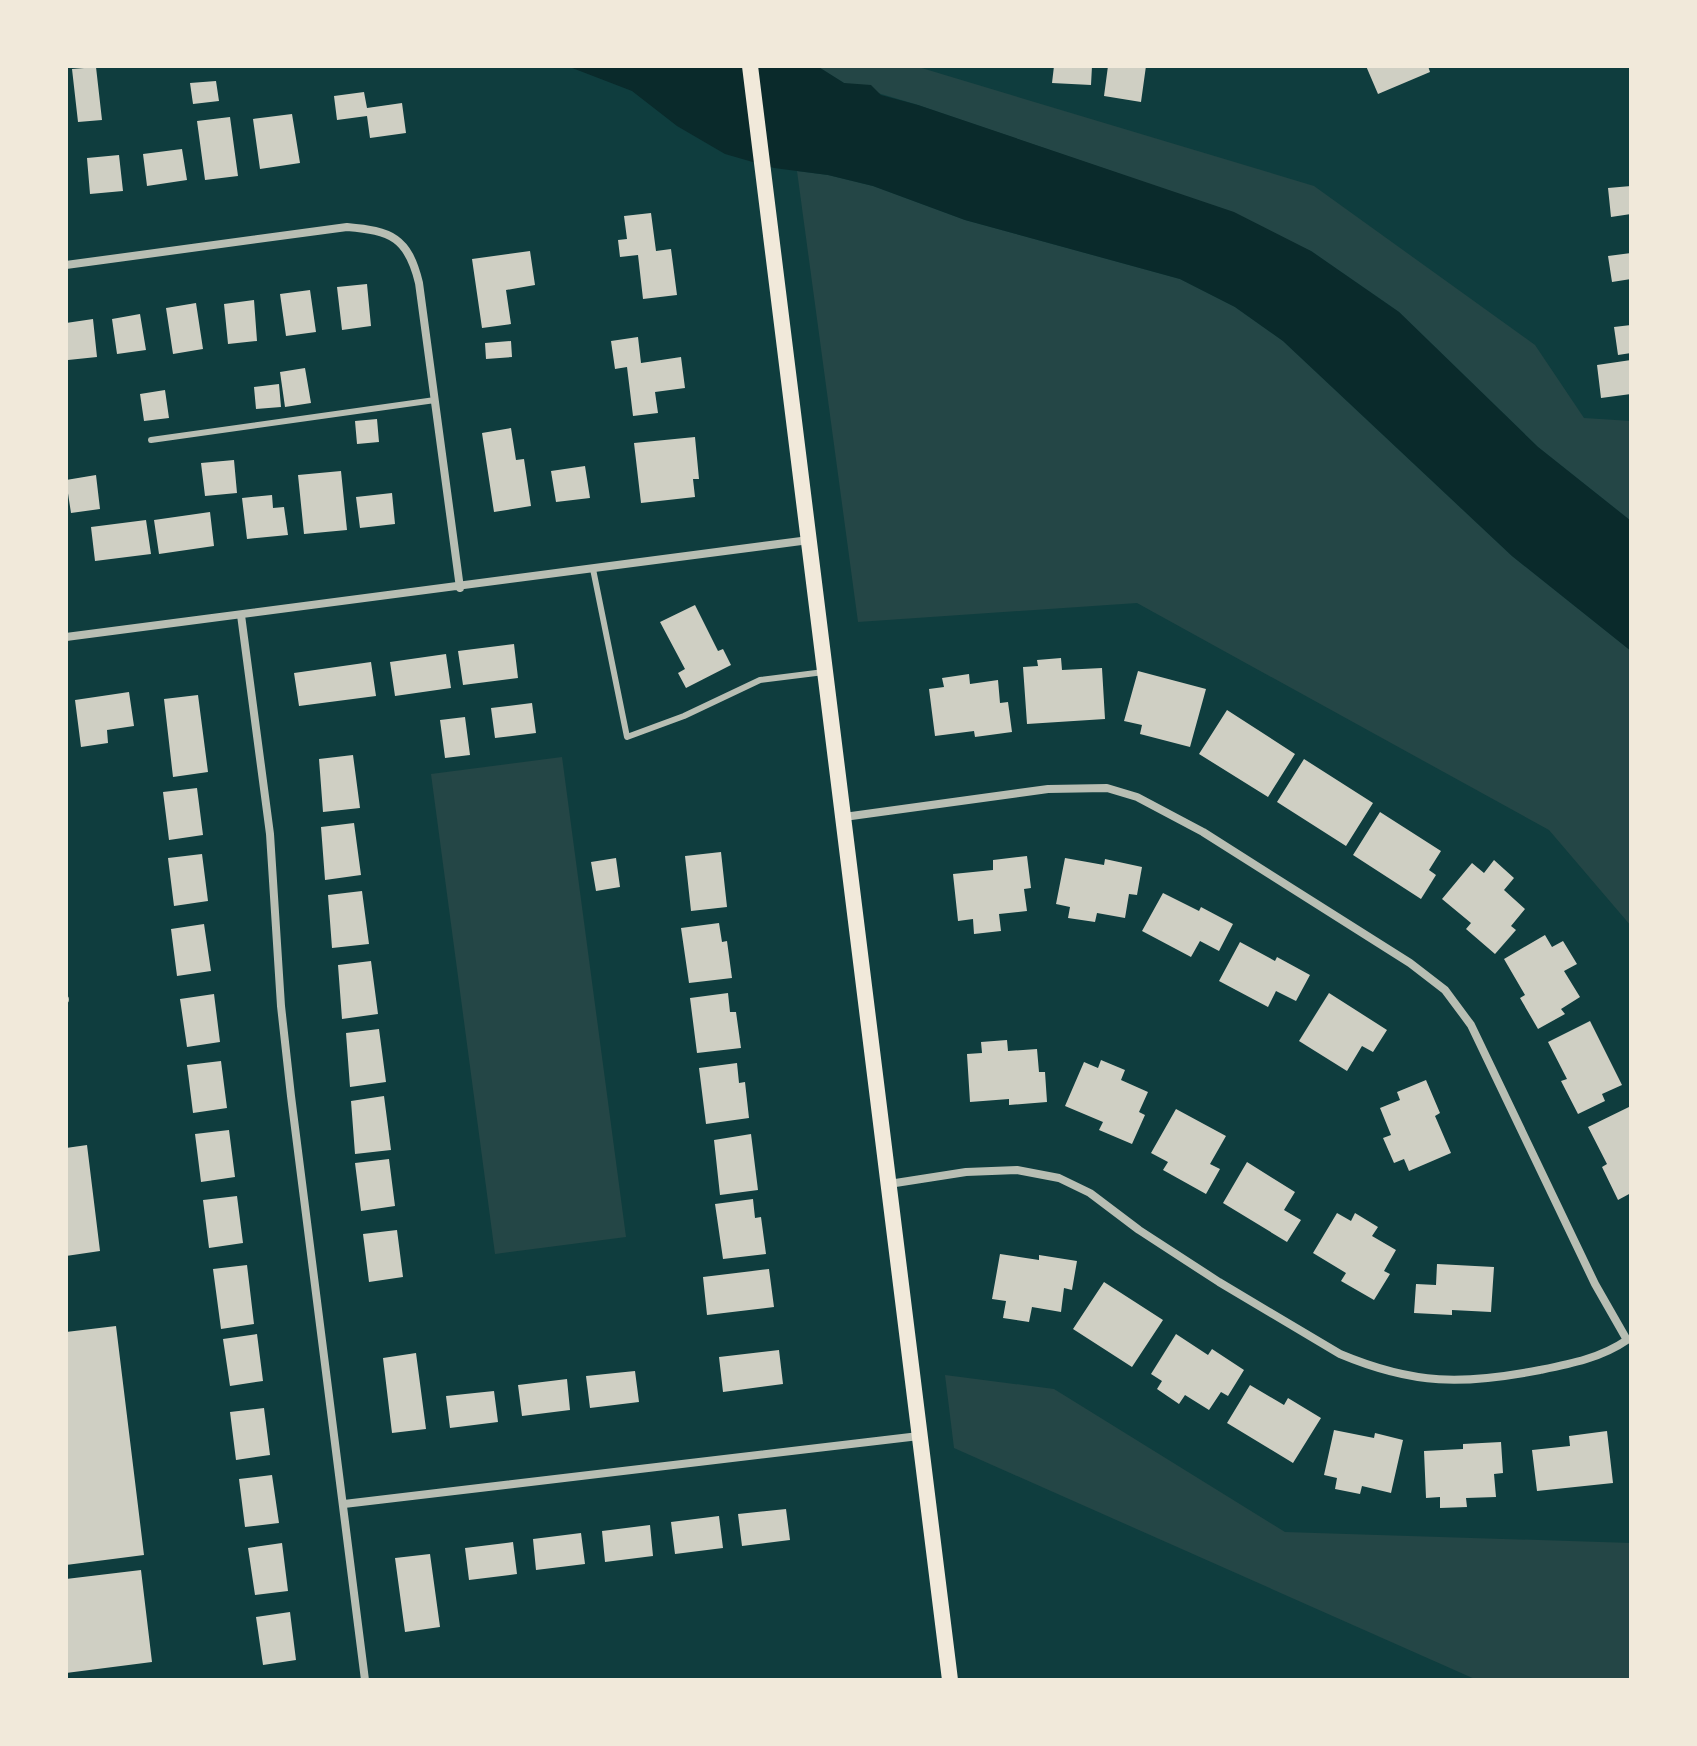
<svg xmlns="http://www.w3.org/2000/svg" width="1697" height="1746" viewBox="0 0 1697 1746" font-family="Literata,serif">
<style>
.green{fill:#244646}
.water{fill:#0a2a2b}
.building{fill:#cfcfc3}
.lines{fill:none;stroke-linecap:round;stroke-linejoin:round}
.service{stroke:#b8beb3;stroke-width:6}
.minor{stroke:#b8beb3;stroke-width:8}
.secondary{stroke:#f1e9da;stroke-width:16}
</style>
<rect width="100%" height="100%" fill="#0f3d3e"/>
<path class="green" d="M817,66H915L1314,186L1535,345L1584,418L1631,421V521L1538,447L1399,312L1311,251L1123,175L918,105L844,83Z
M797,171L828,175L873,186L965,220L1180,279L1235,307L1283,341L1512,556L1631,651V926L1549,830L1137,603L858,622Z
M562,757L626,1237L495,1254L431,774Z
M945,1375L1054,1389L1285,1532L1631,1543V1680H1477L954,1448Z"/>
<path class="water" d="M567,66H817L844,83L871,85L881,95L918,105L1234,212L1311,251L1399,312L1538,447L1631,521V651L1512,556L1283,341L1235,307L1180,279L965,220L873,186L828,175L774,168L725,154L677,126L632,91Z"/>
<path class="building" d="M1054,66H1092L1091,85L1052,83Z
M1108,66H1146L1141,102L1104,96Z
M1366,66H1428L1430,72L1378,94Z
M96,67L102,120L78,122L72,69Z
M216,81L219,101L193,104L190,83Z
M364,92L367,108L402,103L406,133L370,138L367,116L337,120L334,96Z
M292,114L300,163L260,169L253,119Z
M230,117L238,176L205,180L197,121Z
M182,149L187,180L147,186L143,154Z
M119,155L123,191L90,194L87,158Z
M1631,186V214L1611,217L1608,188Z
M651,213L656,251L671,249L677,295L643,299L638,255L620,257L618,240L627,239L624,216Z
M530,251L535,285L506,290L511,324L482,328L472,259Z
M1631,253V279L1612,282L1608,256Z
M367,284L371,326L342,330L337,287Z
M310,290L316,332L286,336L280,294Z
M254,300L257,341L228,344L224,304Z
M196,303L203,349L173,354L166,308Z
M140,314L146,350L117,354L112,319Z
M93,319L97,357L68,360L66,323Z
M1631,325V353L1618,355L1614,327Z
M638,337L641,363L681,357L685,388L655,392L658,413L633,416L627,367L615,369L611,341Z
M511,341L512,357L486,359L485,343Z
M1631,360V394L1601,398L1597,365Z
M305,368L311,403L285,407L280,372Z
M279,384L281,407L256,409L254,387Z
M165,390L169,418L144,421L140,394Z
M377,419L379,442L357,444L355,421Z
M511,428L516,460L524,459L531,506L494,512L482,433Z
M695,437L699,479H693L695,497L641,503L634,443Z
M234,460L237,493L205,496L201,463Z
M585,466L590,498L556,502L551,471Z
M341,471L347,530L304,534L298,475Z
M96,475L100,509L71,513L66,480Z
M392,493L395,524L360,528L356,497Z
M272,495L273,508L284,507L288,535L247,539L242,498Z
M210,512L214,546L159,554L154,520Z
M146,520L151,554L95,561L91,527Z
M695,605L718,651L723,649L731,665L686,688L678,673L685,669L660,622Z
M514,644L518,678L463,685L458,651Z
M446,654L451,688L395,696L390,662Z
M1061,658L1062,670L1102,668L1105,719L1027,724L1023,667L1038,666L1037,660Z
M371,662L376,696L299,706L294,673Z
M1138,671L1206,689L1190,747L1140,734L1142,725L1124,721Z
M969,674L970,684L998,680L1000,703L1008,702L1012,732L975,737L974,731L935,736L929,689L944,687L942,678Z
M129,692L134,726L107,730L108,743L81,747L75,700Z
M198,695L208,772L173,777L164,699Z
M532,703L536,733L495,738L491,708Z
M1227,710L1295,754L1268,797L1199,754Z
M465,717L470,755L445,758L440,720Z
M353,755L360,808L323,812L319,759Z
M1304,759L1373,803L1346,846L1277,802Z
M197,788L203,835L169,840L163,792Z
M1380,812L1441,851L1429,870L1436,875L1421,899L1353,855Z
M354,823L361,875L325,880L321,827Z
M721,852L727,907L691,911L685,856Z
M202,854L208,901L174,906L168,858Z
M1027,856L1031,888L1024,889L1027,911L999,914L1001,931L974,934L973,919L958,921L953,874L993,870V860Z
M616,858L620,887L596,891L591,862Z
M1065,858L1104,865L1105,859L1142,867L1137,895L1129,894L1125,918L1097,913L1095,922L1068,918L1070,907L1056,904Z
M1494,860L1514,878L1504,890L1525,909L1511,926L1516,930L1495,954L1466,929L1471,923L1442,899L1472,863L1484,873Z
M362,891L369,944L332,948L328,895Z
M1163,893L1199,911L1201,907L1233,924L1219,951L1200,941L1191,957L1142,931Z
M719,923L722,942L727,941L732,978L689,983L681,928Z
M204,924L211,971L177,976L171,929Z
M1545,935L1552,947L1563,941L1577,964L1564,971L1580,997L1561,1009L1565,1014L1538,1029L1520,998L1525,995L1504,959Z
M1240,942L1275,961L1277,957L1310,975L1296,1001L1276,991L1268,1007L1219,981Z
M371,961L378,1014L342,1019L338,965Z
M728,993L730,1012H736L741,1048L697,1053L690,998Z
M1329,993L1387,1030L1373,1052L1362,1046L1347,1071L1299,1041Z
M214,994L220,1042L187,1047L180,999Z
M1590,1021L1622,1085L1602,1094L1605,1101L1578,1114L1561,1081L1567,1079L1548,1042Z
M379,1029L386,1082L350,1087L346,1033Z
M1007,1040L1008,1051L1037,1049L1039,1072H1045L1047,1102L1009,1105V1099L970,1102L967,1054L982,1053L981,1042Z
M1101,1060L1125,1070L1121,1080L1148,1092L1139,1112L1145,1115L1132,1144L1099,1130L1103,1122L1065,1106L1084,1062L1098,1068Z
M221,1061L227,1108L193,1113L187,1065Z
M737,1063L739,1083L745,1082L749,1118L706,1124L699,1068Z
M1426,1080L1440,1113L1435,1116L1451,1153L1409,1171L1404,1159L1394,1163L1383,1138L1391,1135L1380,1108L1400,1100L1397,1092Z
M384,1096L391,1150L355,1154L351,1101Z
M1631,1106V1193L1618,1200L1602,1167L1607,1164L1588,1127Z
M1176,1109L1226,1136L1210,1164L1220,1169L1206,1194L1163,1170L1168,1162L1151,1153Z
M229,1130L235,1177L201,1182L195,1134Z
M751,1134L758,1190L720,1195L714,1140Z
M87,1145L100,1251L66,1256V1148Z
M389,1159L395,1206L361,1211L355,1163Z
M1247,1162L1295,1192L1284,1210L1301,1220L1287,1242L1223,1203Z
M237,1196L243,1243L209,1248L203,1200Z
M753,1199L755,1218L761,1217L766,1254L723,1259L715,1204Z
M1337,1213L1351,1221L1355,1213L1378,1227L1372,1236L1396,1250L1384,1271L1390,1274L1374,1300L1341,1281L1346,1273L1313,1253Z
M397,1230L403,1277L369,1282L363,1234Z
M1000,1254L1039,1260V1255L1077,1261L1072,1290L1064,1288L1061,1312L1032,1307L1029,1322L1003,1318L1006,1301L992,1299Z
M1437,1264L1494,1267L1491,1312L1452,1310V1315L1414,1313L1416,1284L1436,1285Z
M247,1265L254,1324L221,1329L213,1269Z
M769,1269L774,1307L707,1315L703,1277Z
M1104,1282L1163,1320L1132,1367L1073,1329Z
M116,1326L144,1555L66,1565V1332Z
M257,1334L263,1381L230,1386L223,1339Z
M1176,1334L1208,1355L1212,1349L1244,1370L1228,1396L1221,1392L1209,1410L1185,1395L1179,1404L1157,1389L1162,1381L1151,1374Z
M779,1350L783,1384L723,1392L719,1357Z
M416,1353L426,1429L392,1433L383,1358Z
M635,1371L639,1402L590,1408L586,1376Z
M567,1379L570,1410L522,1416L518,1385Z
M1250,1385L1284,1405L1288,1398L1321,1418L1293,1463L1227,1423Z
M494,1391L498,1422L450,1428L446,1396Z
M264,1408L270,1455L236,1460L230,1412Z
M1334,1430L1374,1438L1375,1433L1403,1440L1391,1493L1362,1486L1360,1494L1335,1489L1337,1478L1324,1475Z
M1607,1431L1613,1483L1537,1491L1532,1450L1570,1446L1569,1436Z
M1501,1442L1503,1473L1494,1474L1496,1497L1466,1498L1467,1507L1440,1508V1497L1426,1498L1424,1451L1463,1449V1444Z
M272,1475L279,1523L245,1527L239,1479Z
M786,1509L790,1540L742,1546L738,1514Z
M719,1516L723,1548L675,1554L671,1522Z
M650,1525L653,1556L605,1562L602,1531Z
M581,1533L585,1564L536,1570L533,1539Z
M513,1542L517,1574L469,1580L465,1548Z
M282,1543L288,1591L255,1595L248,1548Z
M430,1554L440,1627L405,1632L395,1558Z
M141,1570L152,1662L66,1673V1579Z
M290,1612L296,1660L263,1665L256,1617Z"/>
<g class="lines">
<path class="service" d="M151,440L435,400
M593,569L627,737L684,716L760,680L824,672
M66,999V1000"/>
<path class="minor" d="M66,265L347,227C391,231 408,237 419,283L460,588
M241,615L270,834L281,1006L291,1096L365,1680
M66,637L809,540
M844,817L1048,789L1107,788L1137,797L1203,832L1410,963L1445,990L1471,1025L1595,1284L1627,1340C1601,1358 1570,1364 1540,1370C1463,1385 1414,1385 1340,1354L1219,1282L1139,1230L1090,1193L1059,1178L1017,1170L966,1172L889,1184
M344,1504L919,1436"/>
<path class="secondary" d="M750,66L950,1680"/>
</g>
<rect width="1697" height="1746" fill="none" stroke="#f1e9da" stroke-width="136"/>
</svg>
